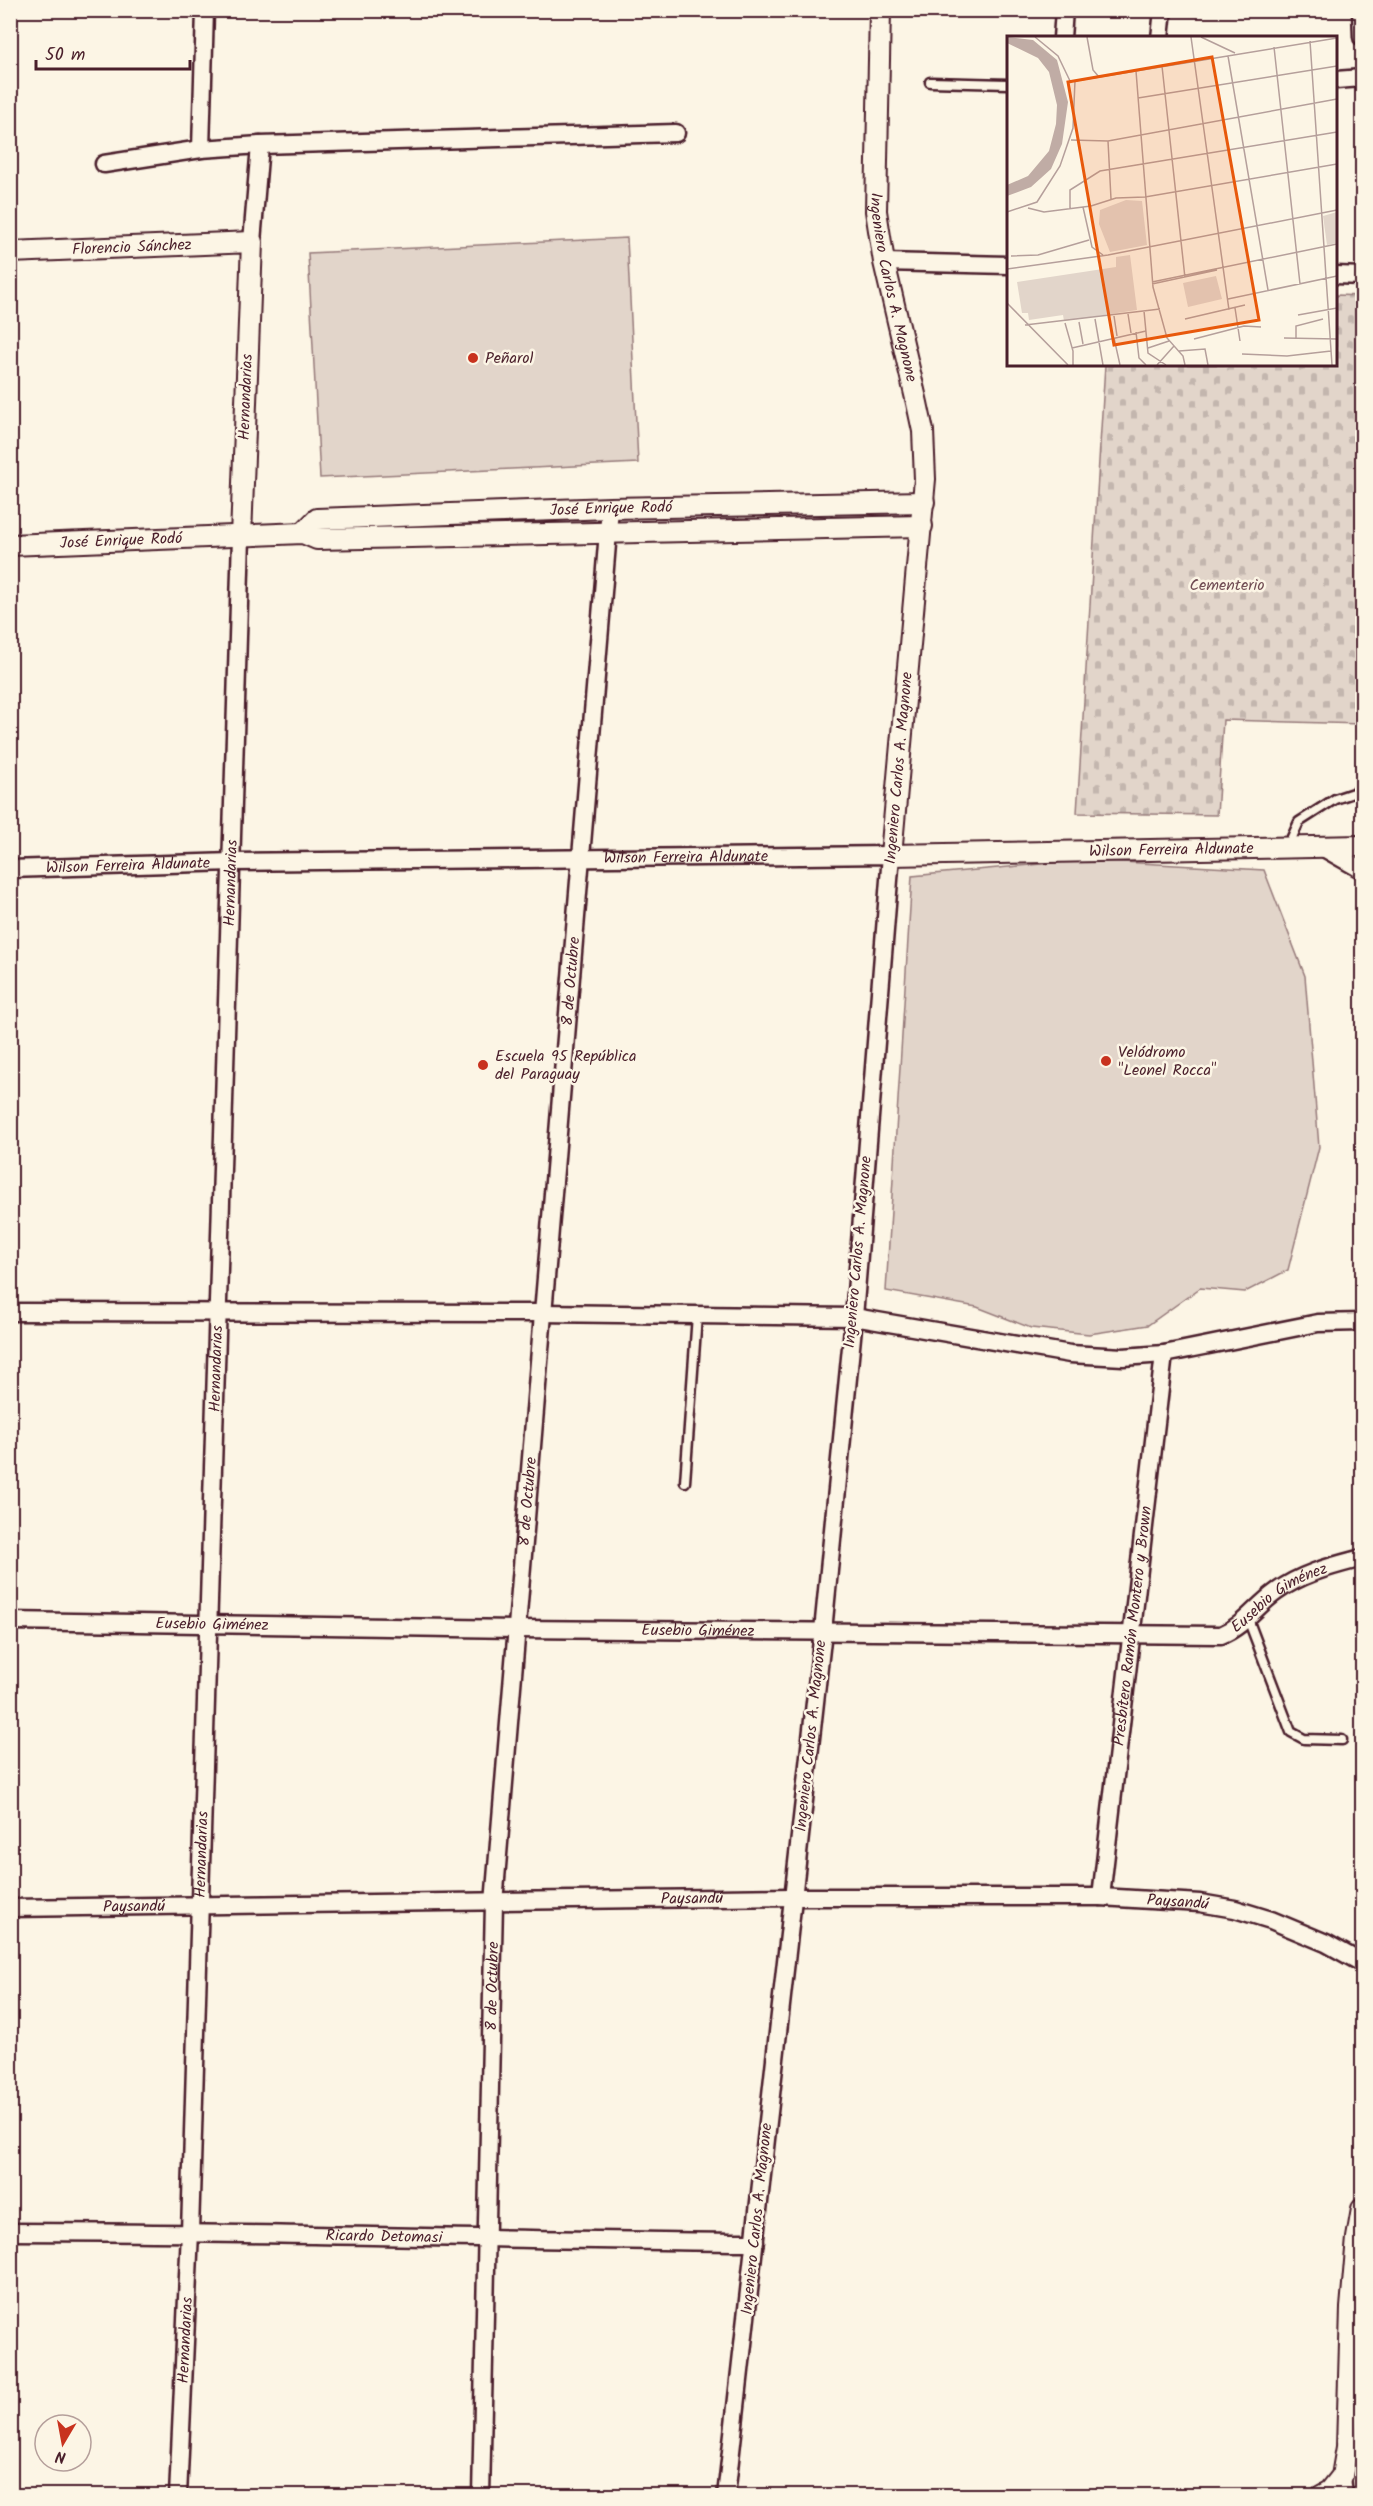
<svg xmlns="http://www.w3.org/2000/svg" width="1373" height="2506" viewBox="0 0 1373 2506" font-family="Kalam,sans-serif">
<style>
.cemetery{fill:url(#cemetery-stones);stroke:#967a7a;stroke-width:1.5}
.pitch{fill:#e2d5ca;stroke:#967a7a;stroke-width:1.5}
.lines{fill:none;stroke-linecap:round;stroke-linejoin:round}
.service-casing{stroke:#4a1f2b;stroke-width:13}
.minor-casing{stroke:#4a1f2b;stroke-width:21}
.tertiary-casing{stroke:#4a1f2b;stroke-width:24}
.service{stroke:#fcf5e5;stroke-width:8}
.minor{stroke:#fcf5e5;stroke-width:16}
.tertiary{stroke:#fcf5e5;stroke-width:20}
.poi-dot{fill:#c8321e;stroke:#fcf5e5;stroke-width:2}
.labels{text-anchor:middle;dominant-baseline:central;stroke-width:5;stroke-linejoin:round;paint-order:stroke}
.street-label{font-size:16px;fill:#4a1f2b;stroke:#fcf5e5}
.poi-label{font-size:16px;fill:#4a1f2b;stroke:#fcf5e5;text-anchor:start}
.park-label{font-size:16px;fill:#704c53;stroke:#fcf5e5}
.inset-road{fill:none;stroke:#b59f9b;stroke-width:1.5}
.view{fill:#e8590c;fill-opacity:0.15;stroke:#e8590c;stroke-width:3}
.inset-edge{fill:none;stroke:#4a1f2b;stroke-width:3}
</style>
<defs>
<pattern id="cemetery-stones" width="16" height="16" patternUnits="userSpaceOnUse" patternTransform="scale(1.5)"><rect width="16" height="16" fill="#e2d5ca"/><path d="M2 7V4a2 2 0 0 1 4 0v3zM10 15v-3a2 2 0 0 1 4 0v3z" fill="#c3b6ae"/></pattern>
</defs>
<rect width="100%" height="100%" fill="#fcf5e5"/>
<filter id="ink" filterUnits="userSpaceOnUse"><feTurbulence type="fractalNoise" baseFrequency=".0167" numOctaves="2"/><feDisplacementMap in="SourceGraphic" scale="12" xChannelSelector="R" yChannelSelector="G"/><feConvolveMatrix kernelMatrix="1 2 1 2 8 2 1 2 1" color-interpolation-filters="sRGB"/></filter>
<g filter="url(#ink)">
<path class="cemetery" d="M1336,295L1362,296V724L1223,720L1217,815L1077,813L1105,365L1336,364Z"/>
<path class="pitch" d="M627,238L638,463L320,478L308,253Z
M1086,860L1264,870L1305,976L1319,1147L1288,1270L1245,1292L1200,1288L1148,1325L1089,1334L1031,1328L977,1307L886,1291L912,876Z"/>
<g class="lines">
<g class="service-casing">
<path id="service" d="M930,82L1008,84
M1288,846L1299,822L1335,799L1362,790
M685,1482L697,1315
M1248,1619L1291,1732L1304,1739L1342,1740"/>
</g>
<g class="minor-casing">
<g id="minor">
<path d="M1361,10L1362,37"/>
<path d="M1062,38L1064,10"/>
<path d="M1160,38L1163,10"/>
<path d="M1336,80L1362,78"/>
<path d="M201,149L205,10"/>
<path d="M104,164L201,149L260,145L676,133"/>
<path d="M252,242L260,145"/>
<path d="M884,262L1008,265"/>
<path d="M1336,275L1362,276"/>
<path d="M1320,846L1362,870"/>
<path id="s1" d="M10,869L232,862L891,855L854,1317L823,1631L726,2496"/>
<path d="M10,1312L542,1313L854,1317L1070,1354L1123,1357L1164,1354L1318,1323L1362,1322"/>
<path id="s2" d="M10,1621L516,1629L1221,1635C1244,1626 1256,1606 1276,1592C1302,1573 1332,1566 1362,1558"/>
<path id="s3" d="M1101,1897L1164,1354"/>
<path id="s4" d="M10,1908L793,1897H1101L1200,1903L1235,1909L1271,1920L1326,1943L1362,1963"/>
<path id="s5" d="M10,2232C259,2232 507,2240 755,2242"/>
<path d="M1342,2476L1344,2496"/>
<path id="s6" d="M178,2496L190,2232L241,537"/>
<path id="s7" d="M481,2496L494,1903L610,508"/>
</g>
</g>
<g class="tertiary-casing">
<g id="tertiary">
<path id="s8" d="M880,10L876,211L884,262L917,403L923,431L925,479L891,855L1362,846"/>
<path id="s9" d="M10,252L252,242L241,537"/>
<path id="s10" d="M303,533L317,519L610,508L924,502"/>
<path id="s11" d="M10,545L303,533L317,539L922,526"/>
<path d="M1321,2496L1330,2491L1342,2476L1347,2447L1351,2308L1357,2238L1362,2209"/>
</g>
</g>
<use href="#service" class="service"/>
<use href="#minor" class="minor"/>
<use href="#tertiary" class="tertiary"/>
</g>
</g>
<g class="poi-dot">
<circle cx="473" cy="358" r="6"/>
<circle cx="1106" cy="1061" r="6"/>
<circle cx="483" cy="1065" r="6"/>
</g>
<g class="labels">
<g class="street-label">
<text stroke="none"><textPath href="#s9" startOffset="122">Florencio Sánchez</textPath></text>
<text stroke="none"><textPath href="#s8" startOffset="279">Ingeniero Carlos A. Magnone</textPath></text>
<text transform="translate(246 397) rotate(-88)">Hernandarias</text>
<text stroke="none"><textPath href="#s10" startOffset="314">José Enrique Rodó</textPath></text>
<text stroke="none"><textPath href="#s11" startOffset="111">José Enrique Rodó</textPath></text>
<text transform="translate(899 768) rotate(-85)">Ingeniero Carlos A. Magnone</text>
<text stroke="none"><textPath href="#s8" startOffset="1132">Wilson Ferreira Aldunate</textPath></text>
<text stroke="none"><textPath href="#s1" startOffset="676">Wilson Ferreira Aldunate</textPath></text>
<text stroke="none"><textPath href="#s1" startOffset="118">Wilson Ferreira Aldunate</textPath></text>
<text stroke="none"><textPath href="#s6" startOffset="1614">Hernandarias</textPath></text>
<text stroke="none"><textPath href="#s7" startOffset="1518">8 de Octubre</textPath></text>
<text transform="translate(858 1252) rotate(-85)">Ingeniero Carlos A. Magnone</text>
<text stroke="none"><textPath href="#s6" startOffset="1128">Hernandarias</textPath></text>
<text stroke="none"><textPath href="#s7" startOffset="996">8 de Octubre</textPath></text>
<text stroke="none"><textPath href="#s2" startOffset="1281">Eusebio Giménez</textPath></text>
<text stroke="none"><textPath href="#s2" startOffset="202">Eusebio Giménez</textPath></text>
<text stroke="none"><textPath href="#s3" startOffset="273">Presbítero Ramón Montero y Brown</textPath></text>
<text stroke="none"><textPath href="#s2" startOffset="688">Eusebio Giménez</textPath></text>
<text transform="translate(811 1736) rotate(-84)">Ingeniero Carlos A. Magnone</text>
<text stroke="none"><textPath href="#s6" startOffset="642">Hernandarias</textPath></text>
<text stroke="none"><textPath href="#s4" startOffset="682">Paysandú</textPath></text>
<text stroke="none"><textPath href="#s4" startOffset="1168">Paysandú</textPath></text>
<text stroke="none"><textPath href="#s4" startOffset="124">Paysandú</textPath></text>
<text stroke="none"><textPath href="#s7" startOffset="510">8 de Octubre</textPath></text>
<text transform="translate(757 2219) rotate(-84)">Ingeniero Carlos A. Magnone</text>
<text stroke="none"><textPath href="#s5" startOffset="374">Ricardo Detomasi</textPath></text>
<text stroke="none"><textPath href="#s6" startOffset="156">Hernandarias</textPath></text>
</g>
<g class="poi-label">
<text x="485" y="358">Peñarol</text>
<text x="1118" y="1052">Velódromo<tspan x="1118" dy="18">"Leonel Rocca"</tspan></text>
<text x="495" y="1056">Escuela 95 República<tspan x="495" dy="18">del Paraguay</tspan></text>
</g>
<g class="park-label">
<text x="1227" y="585">Cementerio</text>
</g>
</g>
<g transform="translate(1007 36)">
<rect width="330" height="330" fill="#fcf5e5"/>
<path d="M330,176V207L320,209L316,180Z" fill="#e2d5ca"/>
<path d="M123,219L130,274L57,285L56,279L22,284L21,277H15L10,246L109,231V221Z" fill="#e2d5ca"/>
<path d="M119,164L135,165L140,209L103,216L92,188L93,174ZM209,240L215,263L181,271L176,247Z" fill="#e2d5ca"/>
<path d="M0,1L26,4L50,24L61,66L55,108L44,133L24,151L0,160V149L21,140L42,115L49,88L50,69L42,36L31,22L0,7Z" fill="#c0aca5"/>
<path class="inset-road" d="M28,1L51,20L64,47M80,1L86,34L92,41M184,1L222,274M194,1L228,17M303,5L325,329M267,11L293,248M221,20L261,254M155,30L178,242M129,35L146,251L160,302L176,320L178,329M131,62L330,30M64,104L101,105L330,63M101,105L104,163M76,171L85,211L96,219M21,172L37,176L84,170L109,162L138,161L330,128M63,173V154L93,135L330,96M0,176L30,166L53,130L66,92L68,45L330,2M4,220L31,219L82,204M0,233L101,219L330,174M145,246L330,208M145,248L210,234M221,263L330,240M0,267L61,329M228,272L233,305M137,275L141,317L159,329M121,278L124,297M291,279L330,272M107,280L110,300M88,283L96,329M178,283L238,269M72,286L76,308M58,287L66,315V329M18,289L153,273M129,296L132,322L139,329M107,302L113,329M277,302L330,303M289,302V290L316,283M187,303L237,290L254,291M65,312L139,295M141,312L162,305M172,315L198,313L201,329M235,318L280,320L324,315M150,329L167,310"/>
<path class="view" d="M205,21L252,284L107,309L61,46Z"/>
<rect width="330" height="330" class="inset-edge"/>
</g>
<rect width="1373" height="2506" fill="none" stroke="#fcf5e5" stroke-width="36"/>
<rect x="18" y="18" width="1337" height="2470" fill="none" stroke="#4a1f2b" stroke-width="2" filter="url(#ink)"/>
<g transform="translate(63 2443) rotate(190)"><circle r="28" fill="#fcf5e5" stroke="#b59f9b" stroke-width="1.5"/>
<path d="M0-4.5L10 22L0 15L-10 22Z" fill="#c8321e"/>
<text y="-9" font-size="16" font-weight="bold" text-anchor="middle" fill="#4a1f2b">N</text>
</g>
<path d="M36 60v9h154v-9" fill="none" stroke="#4a1f2b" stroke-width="3"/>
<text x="45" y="60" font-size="18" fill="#4a1f2b" stroke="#fcf5e5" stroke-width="4.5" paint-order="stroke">50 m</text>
</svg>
